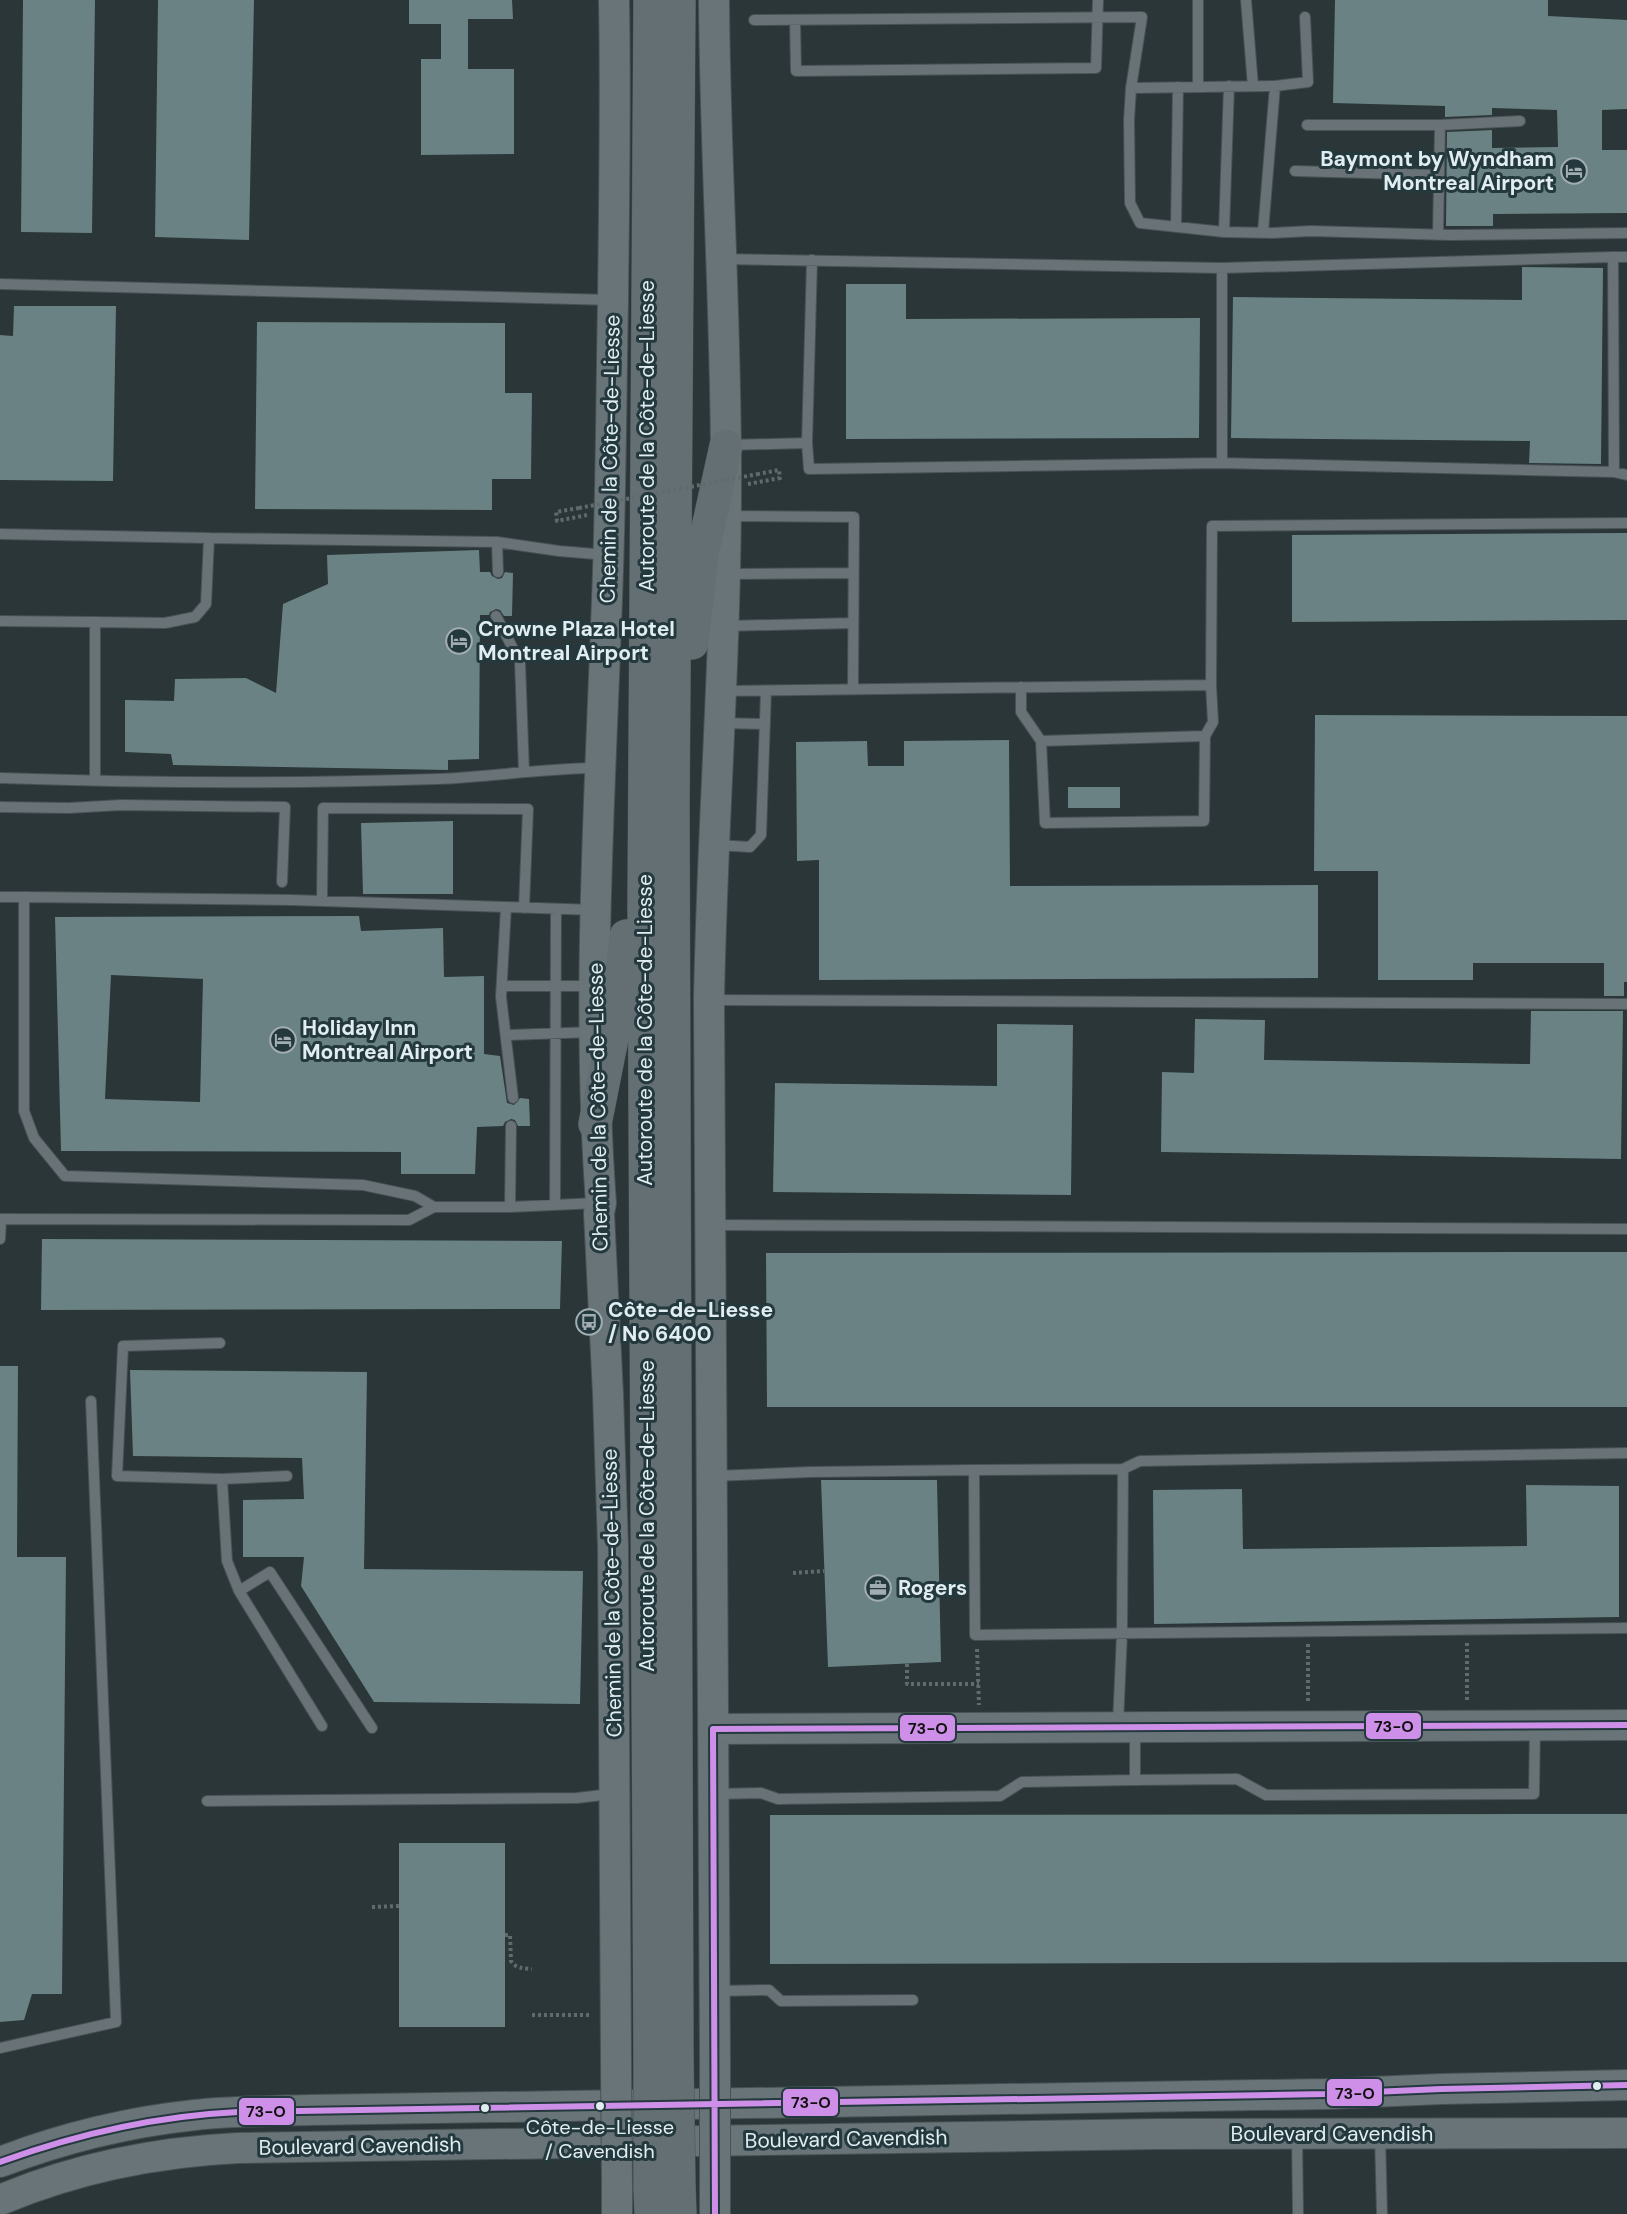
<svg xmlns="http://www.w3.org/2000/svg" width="1627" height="2214" viewBox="0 0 1627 2214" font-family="'DM Sans',sans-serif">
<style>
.building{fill:#6a8283;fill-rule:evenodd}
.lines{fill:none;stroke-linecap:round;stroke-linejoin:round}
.service-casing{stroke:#485255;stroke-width:12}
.secondary-casing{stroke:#485255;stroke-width:32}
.motorway-casing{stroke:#485255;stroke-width:34}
.path{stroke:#616b6e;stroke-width:4;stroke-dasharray:3 3;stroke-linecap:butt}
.service{stroke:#687277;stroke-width:10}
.secondary{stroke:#697479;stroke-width:30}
.motorway{stroke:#646f74;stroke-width:33}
.secondary-bridge-casing{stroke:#485255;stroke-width:32;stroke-linecap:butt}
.motorway-bridge-casing{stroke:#485255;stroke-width:34;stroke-linecap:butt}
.path-bridge{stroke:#616b6e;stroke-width:4;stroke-dasharray:3 3;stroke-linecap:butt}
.secondary-bridge{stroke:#697479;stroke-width:30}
.motorway-bridge{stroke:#646f74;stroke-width:33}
.bus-1-casing{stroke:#24393e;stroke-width:10}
.bus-1{stroke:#ce8fe9;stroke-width:6}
.bus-dot{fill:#e1edf1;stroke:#24393e;stroke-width:2}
.labels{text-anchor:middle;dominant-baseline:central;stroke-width:6;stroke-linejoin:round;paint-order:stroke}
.bus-label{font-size:20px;fill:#e1edf1;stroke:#24393e}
.poi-label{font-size:21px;font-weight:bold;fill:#e1edf1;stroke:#24393e;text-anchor:start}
.street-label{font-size:21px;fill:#e1edf1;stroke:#24393e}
.line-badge{stroke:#24393e;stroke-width:2}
.pale-badge-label{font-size:16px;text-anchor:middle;font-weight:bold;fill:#111}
</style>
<rect width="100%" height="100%" fill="#2a3638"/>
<path class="building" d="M23,0H95L92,233L21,232Z
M158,0H254L249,240L155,237Z
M409,0H512L513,19H468V69H514V154L421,155V59H441V24H409Z
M1335,0H1548V16L1627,20V109L1602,110V150H1627V213L1493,214V226H1446L1447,132L1492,130V148L1558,147L1557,110L1492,108V115L1445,117V106L1333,103Z
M1522,267L1603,268L1601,464L1529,463L1530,441L1231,438L1233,297L1522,300Z
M846,284H906V319L1200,318L1199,438L846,439Z
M14,306H116L113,481L0,480V335L13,336Z
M257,322L505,323V393H532L531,479H492V510L255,509Z
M1627,533V620L1292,622V535Z
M479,550L480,572H490L492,576L498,579L502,578L505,572L513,573L512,616H504L500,610L496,609L490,612L489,615H480L479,759L448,760V770L173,765L171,754L125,752V700L174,701L175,679L246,678L276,693L283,604L328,584L327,555Z
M1315,715L1627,716V982H1624V996H1604V963H1473V980H1378V871H1314Z
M1009,740L1010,886L1318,885V978L819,980V860L797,861L796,742L867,741L868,766H904V741Z
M1068,787H1120V808H1068Z
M453,821V894H363L361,823Z
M359,916L361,931L443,928L444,977L484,976V1054L500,1056L507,1103L514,1105L520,1098L529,1099L530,1126H518L515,1120L511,1119L505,1122L503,1126L477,1127L475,1174H401V1152L61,1151L55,917ZM111,975L203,979L200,1102L105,1099Z
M1531,1011H1623L1621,1159L1161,1152L1162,1072L1194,1073L1195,1019L1265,1020L1264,1060L1530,1064Z
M997,1024L1073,1025L1071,1195L773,1192L775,1083L997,1086Z
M42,1239L562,1241L560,1309L41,1310Z
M1627,1252V1407H767L766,1253Z
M0,1366H18L17,1557H66L62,1994H32L24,2020L0,2022Z
M130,1370L367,1372L364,1569L583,1571L580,1704L374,1702L301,1586L304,1557H243V1500L304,1499L302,1458L133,1456Z
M821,1480H937L941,1662L828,1667Z
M1526,1485L1619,1486V1617L1154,1624L1153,1490L1242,1489L1243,1549L1527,1546Z
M1627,1814V1962L770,1964V1815Z
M399,1843H505V2027H399Z"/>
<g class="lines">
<g class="service-casing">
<path id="service" d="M1198,0V87
M1246,0L1253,86
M754,20L1142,17L1131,88L1129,120L1130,203L1140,223L1224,232L1272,233L1311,231L1450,235L1627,233
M795,20L796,71L1096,68L1098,0
M1131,88L1275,86
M1307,125H1440
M1295,171L1439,175
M1176,227L1178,87
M1224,232L1229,86
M1263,232L1275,86L1308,82L1305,17
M1438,235L1440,125L1520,121
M722,259L1222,268L1613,257
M1222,268V463
M0,284L612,300
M807,443L812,260
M729,445L807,443L809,469L1222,463L1614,472L1627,475
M1614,472L1613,257H1627
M727,516L854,517L853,689
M0,534L209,538
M497,542L498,572
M728,574L853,573
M496,616L520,662L524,772
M0,621L95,622
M725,626L853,623
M1021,687V712L1041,741L1045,823L1204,821L1205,736L1041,741
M723,691L1211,685L1212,526L1627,523
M720,723L765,724
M1205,736L1213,722L1211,685
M0,778C145,783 291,784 436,779C491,777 544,768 599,768
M95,781V622L165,623L195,617L206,604L209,538L497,542L559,551L607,555
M0,807L69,808L121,805L285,807L282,882
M716,845L750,847L761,835L766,691
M0,897H24
M322,900L323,808L528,809L524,908
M502,986H592
M709,1000L1627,1004
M506,1035L593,1032
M513,1098L501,997L506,907L595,910
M555,1204L556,909
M434,1207L415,1196L363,1185L65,1176L34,1138L24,1111V897L292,900L506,907
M510,1207L511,1126
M713,1225L1627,1229
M0,1239L1,1219L409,1220L434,1207H510L597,1203
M220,1343L123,1346L117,1476L222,1479L227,1561L239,1591
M1123,1469L1140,1461L1627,1453
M974,1470L1123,1469L1122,1633L1118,1724
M714,1476L810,1472L974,1470L975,1635L1627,1628
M222,1479L287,1476
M322,1726L239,1591L270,1572L372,1728
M1135,1780L1237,1779L1266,1795L1534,1794L1535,1727
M716,1794L761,1793L778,1799L1000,1796L1022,1782L1135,1780V1727
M207,1801L577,1798L611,1794
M718,1991L769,1990L781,2001L913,2000
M0,2048L116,2022L91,1401
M1380,2135L1382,2214
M1297,2136L1298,2214"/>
</g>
<g class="secondary-casing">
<path id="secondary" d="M614,0C616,101 614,201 613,302C611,401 611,500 607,599C600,800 586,1001 601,1203L599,1213L608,1394L613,1547L616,2062
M714,0C715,163 727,325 726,488C726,659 712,829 709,1000L715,2059
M713,1729L1627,1725
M0,2162C63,2138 128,2122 195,2115C233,2111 272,2111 310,2110L1326,2094L1441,2089L1627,2085
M715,2186V2214
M617,2188V2214
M0,2200C76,2168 156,2152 238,2148L1158,2134L1627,2133"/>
</g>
<g class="motorway-casing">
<path id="motorway" d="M650,0L644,906L650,2061
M692,643L702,555L726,446
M595,1124L617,1013L626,936
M677,2060L673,806L679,0
M679,2187L680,2214
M650,2188L651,2214"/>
</g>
<path class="path" d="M748,484L780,478L779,470L758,474
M579,508L556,512L557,521L587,515
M793,1573L824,1571
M1467,1643V1702
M1308,1644V1702
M977,1649L979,1705
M907,1664V1684H979
M372,1907L399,1906
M505,1935H510L511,1961C516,1969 523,1968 532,1969
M532,2015H592"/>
<use href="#service" class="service"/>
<use href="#secondary" class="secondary"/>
<use href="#motorway" class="motorway"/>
<g class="secondary-bridge-casing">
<path id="secondary-bridge" d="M715,2059V2186
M616,2062L617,2188"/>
</g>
<g class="motorway-bridge-casing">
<path id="motorway-bridge" d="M677,2060L679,2187
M650,2061V2188"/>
</g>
<path class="path-bridge" d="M579,508L758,474"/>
<use href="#secondary-bridge" class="secondary-bridge"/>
<use href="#motorway-bridge" class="motorway-bridge"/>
<g class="bus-1-casing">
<path id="bus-1" d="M0,2162C77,2134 156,2116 238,2112L1326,2094L1441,2089L1627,2085
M715,2214L713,1729L1627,1725"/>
</g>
<use href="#bus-1" class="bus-1"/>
</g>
<defs>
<g id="hotel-ring" transform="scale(1.35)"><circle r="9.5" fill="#24393e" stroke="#a1adb0" stroke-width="1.5"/><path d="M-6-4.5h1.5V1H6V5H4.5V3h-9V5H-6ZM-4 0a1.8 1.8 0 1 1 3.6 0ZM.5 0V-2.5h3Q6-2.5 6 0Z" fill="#a1adb0"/></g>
<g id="bus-ring" transform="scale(1.35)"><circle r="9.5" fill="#24393e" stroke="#a1adb0" stroke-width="1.5"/><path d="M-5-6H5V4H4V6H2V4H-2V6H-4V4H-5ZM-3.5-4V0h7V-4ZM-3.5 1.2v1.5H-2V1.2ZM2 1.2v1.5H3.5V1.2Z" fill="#a1adb0"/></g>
<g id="office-ring" transform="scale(1.35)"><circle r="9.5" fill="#24393e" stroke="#a1adb0" stroke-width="1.5"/><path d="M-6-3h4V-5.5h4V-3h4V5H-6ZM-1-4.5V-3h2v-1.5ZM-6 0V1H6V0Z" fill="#a1adb0"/></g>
</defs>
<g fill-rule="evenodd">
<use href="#hotel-ring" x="1574" y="171"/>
<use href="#hotel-ring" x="459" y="641"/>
<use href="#hotel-ring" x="283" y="1040"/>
<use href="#bus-ring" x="589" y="1322"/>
<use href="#office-ring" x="878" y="1588"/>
</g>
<g class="bus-dot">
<circle cx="1597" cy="2086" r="5"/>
<circle cx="600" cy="2106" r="5"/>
<circle cx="485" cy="2108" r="5"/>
</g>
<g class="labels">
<g class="bus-label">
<text x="600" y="2127">Côte-de-Liesse<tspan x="600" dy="24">/ Cavendish</tspan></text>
</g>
<g class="poi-label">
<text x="1554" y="159" text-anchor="end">Baymont by Wyndham<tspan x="1554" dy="24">Montreal Airport</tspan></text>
<text x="478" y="629">Crowne Plaza Hotel<tspan x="478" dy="24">Montreal Airport</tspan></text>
<text x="302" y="1028">Holiday Inn<tspan x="302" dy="24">Montreal Airport</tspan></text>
<text x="608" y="1310">Côte-de-Liesse<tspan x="608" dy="24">/ No 6400</tspan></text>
<text x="898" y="1588">Rogers</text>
</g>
<g class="street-label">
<text transform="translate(647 436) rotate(-90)">Autoroute de la Côte-de-Liesse</text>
<text transform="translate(610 459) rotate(-89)">Chemin de la Côte-de-Liesse</text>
<text transform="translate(645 1030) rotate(-90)">Autoroute de la Côte-de-Liesse</text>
<text transform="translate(598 1107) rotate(-91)">Chemin de la Côte-de-Liesse</text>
<text transform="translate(647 1516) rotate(-90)">Autoroute de la Côte-de-Liesse</text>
<text transform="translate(612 1593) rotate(-91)">Chemin de la Côte-de-Liesse</text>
<text x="1332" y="2134">Boulevard Cavendish</text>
<text transform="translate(846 2139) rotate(-1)">Boulevard Cavendish</text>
<text transform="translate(360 2146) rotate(-1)">Boulevard Cavendish</text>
</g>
</g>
<g class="line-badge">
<rect x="1365" y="1712" width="57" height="28" rx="6" fill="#ce8fe9"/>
<rect x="899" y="1714" width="57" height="28" rx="6" fill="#ce8fe9"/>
<rect x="1326" y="2078" width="57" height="29" rx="6" fill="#ce8fe9"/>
<rect x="782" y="2088" width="57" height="29" rx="6" fill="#ce8fe9"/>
<rect x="238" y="2097" width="57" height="29" rx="6" fill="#ce8fe9"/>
</g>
<g class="pale-badge-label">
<text x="1394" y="1732">73-O</text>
<text x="928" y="1734">73-O</text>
<text x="1355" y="2099">73-O</text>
<text x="811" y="2108">73-O</text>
<text x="266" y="2117">73-O</text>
</g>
</svg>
